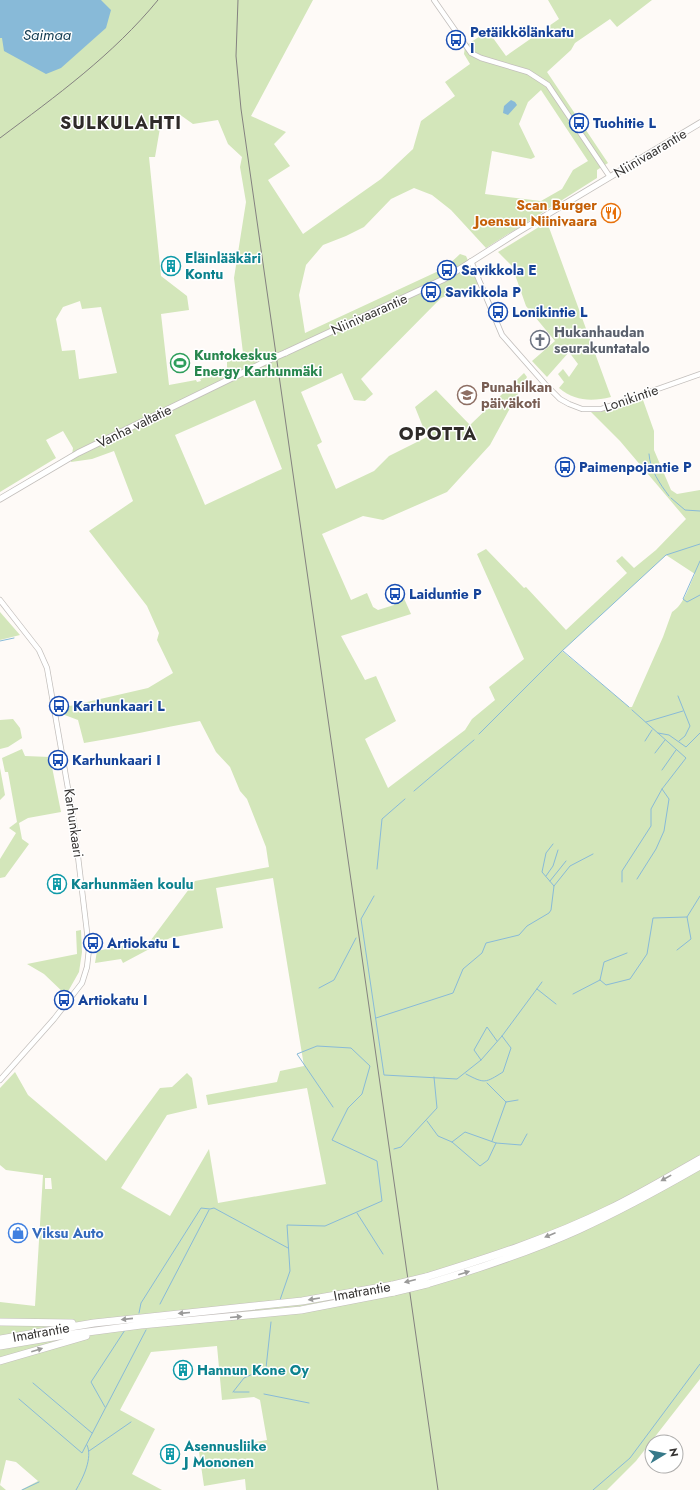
<svg xmlns="http://www.w3.org/2000/svg" width="700" height="1490" viewBox="0 0 700 1490" font-family="Jost,sans-serif">
<style>
.green{fill:#d3e6ba;fill-rule:evenodd}
.water{fill:#88bad8}
.lines{fill:none;stroke-linecap:round;stroke-linejoin:round}
.stream{stroke:#88bad8;stroke-width:1}
.tertiary-casing{stroke:#c3bfbc;stroke-width:6}
.secondary-casing{stroke:#c3bfbc;stroke-width:7}
.motorway-casing{stroke:#c3bfbc;stroke-width:8}
.tertiary{stroke:#fff;stroke-width:4.5}
.secondary{stroke:#fff;stroke-width:5.5}
.motorway{stroke:#fff;stroke-width:7}
.rail{stroke:#848180;stroke-width:1}
.secondary-bridge-casing{stroke:#c3bfbc;stroke-width:7;stroke-linecap:butt}
.motorway-bridge-casing{stroke:#c3bfbc;stroke-width:8;stroke-linecap:butt}
.secondary-bridge{stroke:#fff;stroke-width:5.5}
.motorway-bridge{stroke:#fff;stroke-width:7}
.oneway{fill:#9a9a99}
.labels{text-anchor:middle;dominant-baseline:central;stroke-width:3;stroke-linejoin:round;paint-order:stroke}
.transit-label{font-size:14px;font-weight:bold;fill:#164399;stroke:#fff;text-anchor:start}
.street-label{font-size:14px;fill:#363433;stroke:#fff}
.food-label{font-size:14px;font-weight:bold;fill:#c56008;stroke:#fff;text-anchor:end}
.culture-label{font-size:14px;font-weight:bold;fill:#0d838f;stroke:#fff;text-anchor:start}
.worship-label{font-size:14px;font-weight:bold;fill:#5b616d;stroke:#fff;text-anchor:start}
.leisure-label{font-size:14px;font-weight:bold;fill:#27864d;stroke:#fff;text-anchor:start}
.education-label{font-size:14px;font-weight:bold;fill:#785e54;stroke:#fff;text-anchor:start}
.shop-label{font-size:14px;font-weight:bold;fill:#366cbe;stroke:#fff;text-anchor:start}
.water-label{font-size:15px;font-style:italic;fill:#113a50;stroke:#fff}
.district-label{font-size:18px;font-weight:bold;letter-spacing:1px;fill:#2f2b29;stroke:#fff}
</style>
<rect width="100%" height="100%" fill="#fefaf7"/>
<path class="green" d="M39,0H313L251,116L286,132L274,144L290,166L268,180L303,234L381,179L413,149L421,121L455,96L445,82L470,64L464,54L465,46L488,31L506,56L559,19L548,0H652L617,27L610,19L575,43L571,50L547,72L608,163L597,170V178L486,248L451,210L432,195L414,188L391,199L364,227L346,236L323,245L306,265L299,295L305,333L445,268L460,254L466,256L479,284L441,298L361,379L373,394L365,401L354,400L342,373L301,392L322,442L317,445L336,489L374,471L389,456L427,437L415,407L436,390L470,425L524,373L527,377L490,445L447,492L383,520L363,516L322,534L351,600L367,593L373,607L378,610L394,605L398,597L402,594L411,614L341,636L365,680L376,676L396,721L365,739L388,788L465,730L472,719L495,700L489,687L524,659L477,554L486,549L524,588L526,587L566,630L627,573L616,561L622,556L634,568L656,550L686,519L620,441L590,411H601L643,400L654,431V450L671,490L677,494L700,490V1379L636,1461L607,1490H246L245,1479L204,1486L199,1452L267,1440L260,1400L254,1397L222,1400L217,1346L151,1352L120,1410L155,1429L132,1474L162,1490H21L38,1481L16,1462L6,1460L0,1485L6,1490H0V1302L35,1306L43,1175L6,1170L0,1165V1088L15,1072L28,1095L106,1161L160,1088L172,1087L187,1073L192,1078L197,1108L167,1115L121,1188L170,1216L209,1149L218,1203L326,1184L307,1088L208,1105L206,1095L277,1082L280,1071L304,1066L273,878L216,888L223,928L170,938L123,963L121,959L95,963L97,951L151,940L195,881L269,867L266,847L247,799L240,791L230,767L216,752L200,721C161,728 123,737 84,743L78,720L62,714L61,708L148,688L173,673L157,640L159,633L147,606L89,531L133,501L114,451L92,459L71,462L73,448L63,431L46,440L56,458L0,492V5ZM541,90L588,161L573,170L562,189L541,201L485,194L492,151L531,159L535,157L519,124L528,102ZM179,114L193,124L218,120L228,144L242,157L240,167L246,202L234,278L243,353L227,362V369L200,379L201,381L197,382L196,380L169,385L161,314L189,310L187,296L161,276L149,157H155L160,128L167,116ZM80,301L82,309L101,307L117,373L79,379L75,350L62,351L56,319L63,307ZM255,400L282,469L205,505L175,435ZM666,555L695,574C689,586 684,605 672,612L663,637L632,707H629L562,651ZM45,1178H51L52,1189H45Z
M547,222L611,397C591,402 575,401 559,388L564,382L558,374L563,369L569,377L578,364L569,352L547,377L532,361L555,341L526,306L512,266L498,252Z
M0,612L20,635L0,640Z
M13,719L20,728L22,738L8,747L0,749V720Z
M22,749L25,756L50,757L61,812L28,818L19,823L22,839L29,844L5,877L0,878V859L16,833L9,828L17,822L8,772H5L2,758Z
M0,768L5,795L0,800Z
M81,930L82,952L79,972L66,995L44,974L27,964L77,954L76,931Z"/>
<path class="water" d="M0,0H101L111,10L106,28L61,68L46,74L4,51L2,38H0Z
M511,100L515,102L517,105L508,115L503,113L504,106Z"/>
<g class="lines">
<path class="stream" d="M649,454C650,470 660,484 669,496
M671,498L685,510L700,511
M700,561L683,599L687,602L700,595
M0,641L14,638
M563,651L629,707
M678,696L690,726L685,736L679,741
M646,722L683,711
M658,733L669,735L686,747L700,733
M479,734L562,651L666,555L700,544
M645,741L652,730
M655,753L665,740
M662,770L676,750
M414,791L474,740
M377,869L382,819L405,799
M546,876L553,866L558,850
M637,879L656,849L664,831L669,799L662,789
M550,881L566,861
M622,882V871L651,826V809L662,789L686,758L632,710
M554,886L570,866L593,854
M374,896L361,919L384,1075L457,1079L481,1060L502,1036L542,982
M677,950L691,939L687,917L700,896
M600,980L606,985L630,979L647,954L653,918L687,917
M319,988L334,980L356,938
M537,989L556,1004
M573,994L600,980L604,962L627,953
M376,1018L453,993L463,969L482,953L486,943L519,935L527,926L549,913L551,910L554,886L542,872L546,853L553,844
M481,1060L474,1050L487,1027L497,1041
M466,1074C485,1084 485,1083 503,1072L511,1048L502,1036
M487,1083L506,1102
M506,1102L518,1100
M427,1121L438,1136L452,1142L480,1166L488,1160L496,1143
M492,1141L506,1102
M452,1142L465,1132L496,1143L521,1145L527,1134
M394,1149L401,1147L437,1108L434,1077
M357,1213L383,1254
M280,1300L290,1271L287,1225L325,1226L382,1201L377,1161L332,1140L348,1108L362,1094L370,1066L351,1048L317,1046L297,1054L333,1107
M160,1304L209,1210
M139,1313L141,1303L201,1208L210,1209L214,1208L288,1248
M33,1383L92,1433
M233,1392L244,1378L266,1368L271,1322
M234,1392H249
M264,1394L309,1403
M19,1399L82,1453L146,1330
M105,1407L91,1382L125,1330
M89,1451L131,1422
M22,1490L39,1482
M76,1490C83,1478 93,1458 87,1445
M593,1490L630,1458L700,1364"/>
<g class="tertiary-casing">
<path id="tertiary" d="M434,0L471,53L481,58L528,72L548,85L610,177
M471,261L502,335L545,384L560,399L569,404L582,409H601L700,374
M0,600L39,650L47,668L74,823L89,949L87,967L82,983L54,1019L0,1080"/>
</g>
<g class="secondary-casing">
<path id="secondary" d="M285,353L444,279L518,232L700,123
M0,499L78,453L271,359"/>
</g>
<g class="motorway-casing">
<path id="motorway" d="M426,1277C488,1258 550,1238 609,1209C640,1194 670,1176 700,1159
M427,1284C478,1269 529,1252 578,1230C620,1211 660,1189 700,1166
M0,1322L72,1323
M0,1339L94,1323L302,1301L393,1285
M0,1346L65,1335L141,1325L301,1310L394,1292
M0,1361L86,1336"/>
</g>
<use href="#tertiary" class="tertiary"/>
<use href="#secondary" class="secondary"/>
<use href="#motorway" class="motorway"/>
<path class="rail" d="M238,0L236,56L241,109L438,1490
M0,138C56,96 113,55 158,0"/>
<g class="secondary-bridge-casing">
<path id="secondary-bridge" d="M271,359L285,353"/>
</g>
<g class="motorway-bridge-casing">
<path id="motorway-bridge" d="M393,1285L426,1277
M394,1292L427,1284"/>
</g>
<use href="#secondary-bridge" class="secondary-bridge"/>
<use href="#motorway-bridge" class="motorway-bridge"/>
</g>
<defs><path id="oneway-solid" d="M-6-.8H1V-3.2L6.5 0L1 3.2V.8H-6Z"/></defs>
<g class="oneway">
<use href="#oneway-solid" transform="translate(666 1178) rotate(151)"/>
<use href="#oneway-solid" transform="translate(550 1235) rotate(157)"/>
<use href="#oneway-solid" transform="translate(464 1273) rotate(-17)"/>
<use href="#oneway-solid" transform="translate(410 1281) rotate(166)"/>
<use href="#oneway-solid" transform="translate(314 1299) rotate(171)"/>
<use href="#oneway-solid" transform="translate(184 1313) rotate(175)"/>
<use href="#oneway-solid" transform="translate(236 1317) rotate(-5)"/>
<use href="#oneway-solid" transform="translate(127 1319) rotate(174)"/>
<use href="#oneway-solid" transform="translate(37 1350) rotate(-17)"/>
</g>
<defs>
<g id="bus-ring" transform="scale(1)"><circle r="9.5" fill="#fff" stroke="#1a4fb4" stroke-width="1.5"/><path d="M-5-6H5V4H4V6H2V4H-2V6H-4V4H-5ZM-3.5-4V0h7V-4ZM-3.5 1.2v1.5H-2V1.2ZM2 1.2v1.5H3.5V1.2Z" fill="#1a4fb4"/></g>
<g id="restaurant-ring" transform="scale(1)"><circle r="9.5" fill="#fff" stroke="#e8710a" stroke-width="1.5"/><path d="M-5-6h1v4h1v-4h1v4h1v-4h1v5L-1.5 .5V6h-2V.5L-5-1ZM5-6V6H3V1.5H1.5Q1.5-4 5-6Z" fill="#e8710a"/></g>
<g id="building-ring" transform="scale(1)"><circle r="9.5" fill="#fff" stroke="#0f9aa8" stroke-width="1.5"/><path d="M-4-6H4V6H1V3H-1V6H-4ZM-2.5-4.3h1.7v1.8h-1.7ZM.8-4.3h1.7v1.8H.8ZM-2.5-1h1.7V.8h-1.7ZM.8-1h1.7V.8H.8Z" fill="#0f9aa8"/></g>
<g id="church-ring" transform="scale(1)"><circle r="9.5" fill="#fff" stroke="#6b7280" stroke-width="1.5"/><path d="M-1.2-6h2.4v3.5h3.3v2.4h-3.3V6h-2.4V-.1h-3.3v-2.4h3.3Z" fill="#6b7280"/></g>
<g id="stadium-ring" transform="scale(1)"><circle r="9.5" fill="#fff" stroke="#2e9e5b" stroke-width="1.5"/><path d="M0-5a6.5 5 0 1 0 0 10a6.5 5 0 1 0 0-10ZM-3.5-1.8h7v3.6h-7Z" fill="#2e9e5b"/></g>
<g id="school-ring" transform="scale(1)"><circle r="9.5" fill="#fff" stroke="#8d6e63" stroke-width="1.5"/><path d="M0-5L7-2L0 1L-7-2ZM-4 1L0 2.5L4 1V4Q0 6-4 4Z" fill="#8d6e63"/></g>
<g id="shop-ring" transform="scale(1)"><circle r="9.5" fill="#fff" stroke="#3f7fe0" stroke-width="1.5"/><path d="M-5-2.5h2.3a2.7 3.5 0 0 1 5.4 0H5L5.5 6h-11ZM-1.5-2.5h3a1.5 2.3 0 0 0-3 0Z" fill="#3f7fe0"/></g>
</defs>
<g fill-rule="evenodd">
<use href="#bus-ring" x="456" y="40"/>
<use href="#bus-ring" x="579" y="123"/>
<use href="#restaurant-ring" x="611" y="213"/>
<use href="#building-ring" x="171" y="266"/>
<use href="#bus-ring" x="447" y="270"/>
<use href="#bus-ring" x="431" y="292"/>
<use href="#bus-ring" x="498" y="312"/>
<use href="#church-ring" x="540" y="340"/>
<use href="#stadium-ring" x="180" y="363"/>
<use href="#school-ring" x="467" y="395"/>
<use href="#bus-ring" x="565" y="467"/>
<use href="#bus-ring" x="395" y="594"/>
<use href="#bus-ring" x="59" y="706"/>
<use href="#bus-ring" x="58" y="760"/>
<use href="#building-ring" x="57" y="884"/>
<use href="#bus-ring" x="93" y="943"/>
<use href="#bus-ring" x="64" y="1000"/>
<use href="#shop-ring" x="18" y="1233"/>
<use href="#building-ring" x="183" y="1370"/>
<use href="#building-ring" x="170" y="1454"/>
</g>
<g class="labels">
<g class="transit-label">
<text x="470" y="32">Petäikkölänkatu<tspan x="470" dy="16">I</tspan></text>
<text x="593" y="123">Tuohitie L</text>
<text x="461" y="270">Savikkola E</text>
<text x="445" y="292">Savikkola P</text>
<text x="512" y="312">Lonikintie L</text>
<text x="579" y="467">Paimenpojantie P</text>
<text x="409" y="594">Laiduntie P</text>
<text x="73" y="706">Karhunkaari L</text>
<text x="72" y="760">Karhunkaari I</text>
<text x="107" y="943">Artiokatu L</text>
<text x="78" y="1000">Artiokatu I</text>
</g>
<g class="street-label">
<text transform="translate(650 153) rotate(-31)">Niinivaarantie</text>
<text transform="translate(369 314) rotate(-24)">Niinivaarantie</text>
<text transform="translate(631 398) rotate(-19)">Lonikintie</text>
<text transform="translate(134 426) rotate(-26)">Vanha valtatie</text>
<text transform="translate(74 823) rotate(82)">Karhunkaari</text>
<text transform="translate(362 1291) rotate(-10)">Imatrantie</text>
<text transform="translate(41 1332) rotate(-10)">Imatrantie</text>
</g>
<g class="food-label">
<text x="597" y="205">Scan Burger<tspan x="597" dy="16">Joensuu Niinivaara</tspan></text>
</g>
<g class="culture-label">
<text x="185" y="258">Eläinlääkäri<tspan x="185" dy="16">Kontu</tspan></text>
<text x="71" y="884">Karhunmäen koulu</text>
<text x="197" y="1370">Hannun Kone Oy</text>
<text x="184" y="1446">Asennusliike<tspan x="184" dy="16">J Mononen</tspan></text>
</g>
<g class="worship-label">
<text x="554" y="332">Hukanhaudan<tspan x="554" dy="16">seurakuntatalo</tspan></text>
</g>
<g class="leisure-label">
<text x="194" y="355">Kuntokeskus<tspan x="194" dy="16">Energy Karhunmäki</tspan></text>
</g>
<g class="education-label">
<text x="481" y="387">Punahilkan<tspan x="481" dy="16">päiväkoti</tspan></text>
</g>
<g class="shop-label">
<text x="32" y="1233">Viksu Auto</text>
</g>
<g class="water-label">
<text x="47" y="35">Saimaa</text>
</g>
<g class="district-label">
<text x="121" y="123">SULKULAHTI</text>
<text x="438" y="434">OPOTTA</text>
</g>
</g>
<g transform="translate(664 1454) rotate(80)"><circle r="19" fill="#ffffff" stroke="#afaead"/>
<path d="M0-3L7 15L0 10L-7 15Z" fill="#367989"/>
<text y="-6" font-size="11" font-weight="bold" text-anchor="middle" fill="#363433">N</text>
</g>
</svg>
